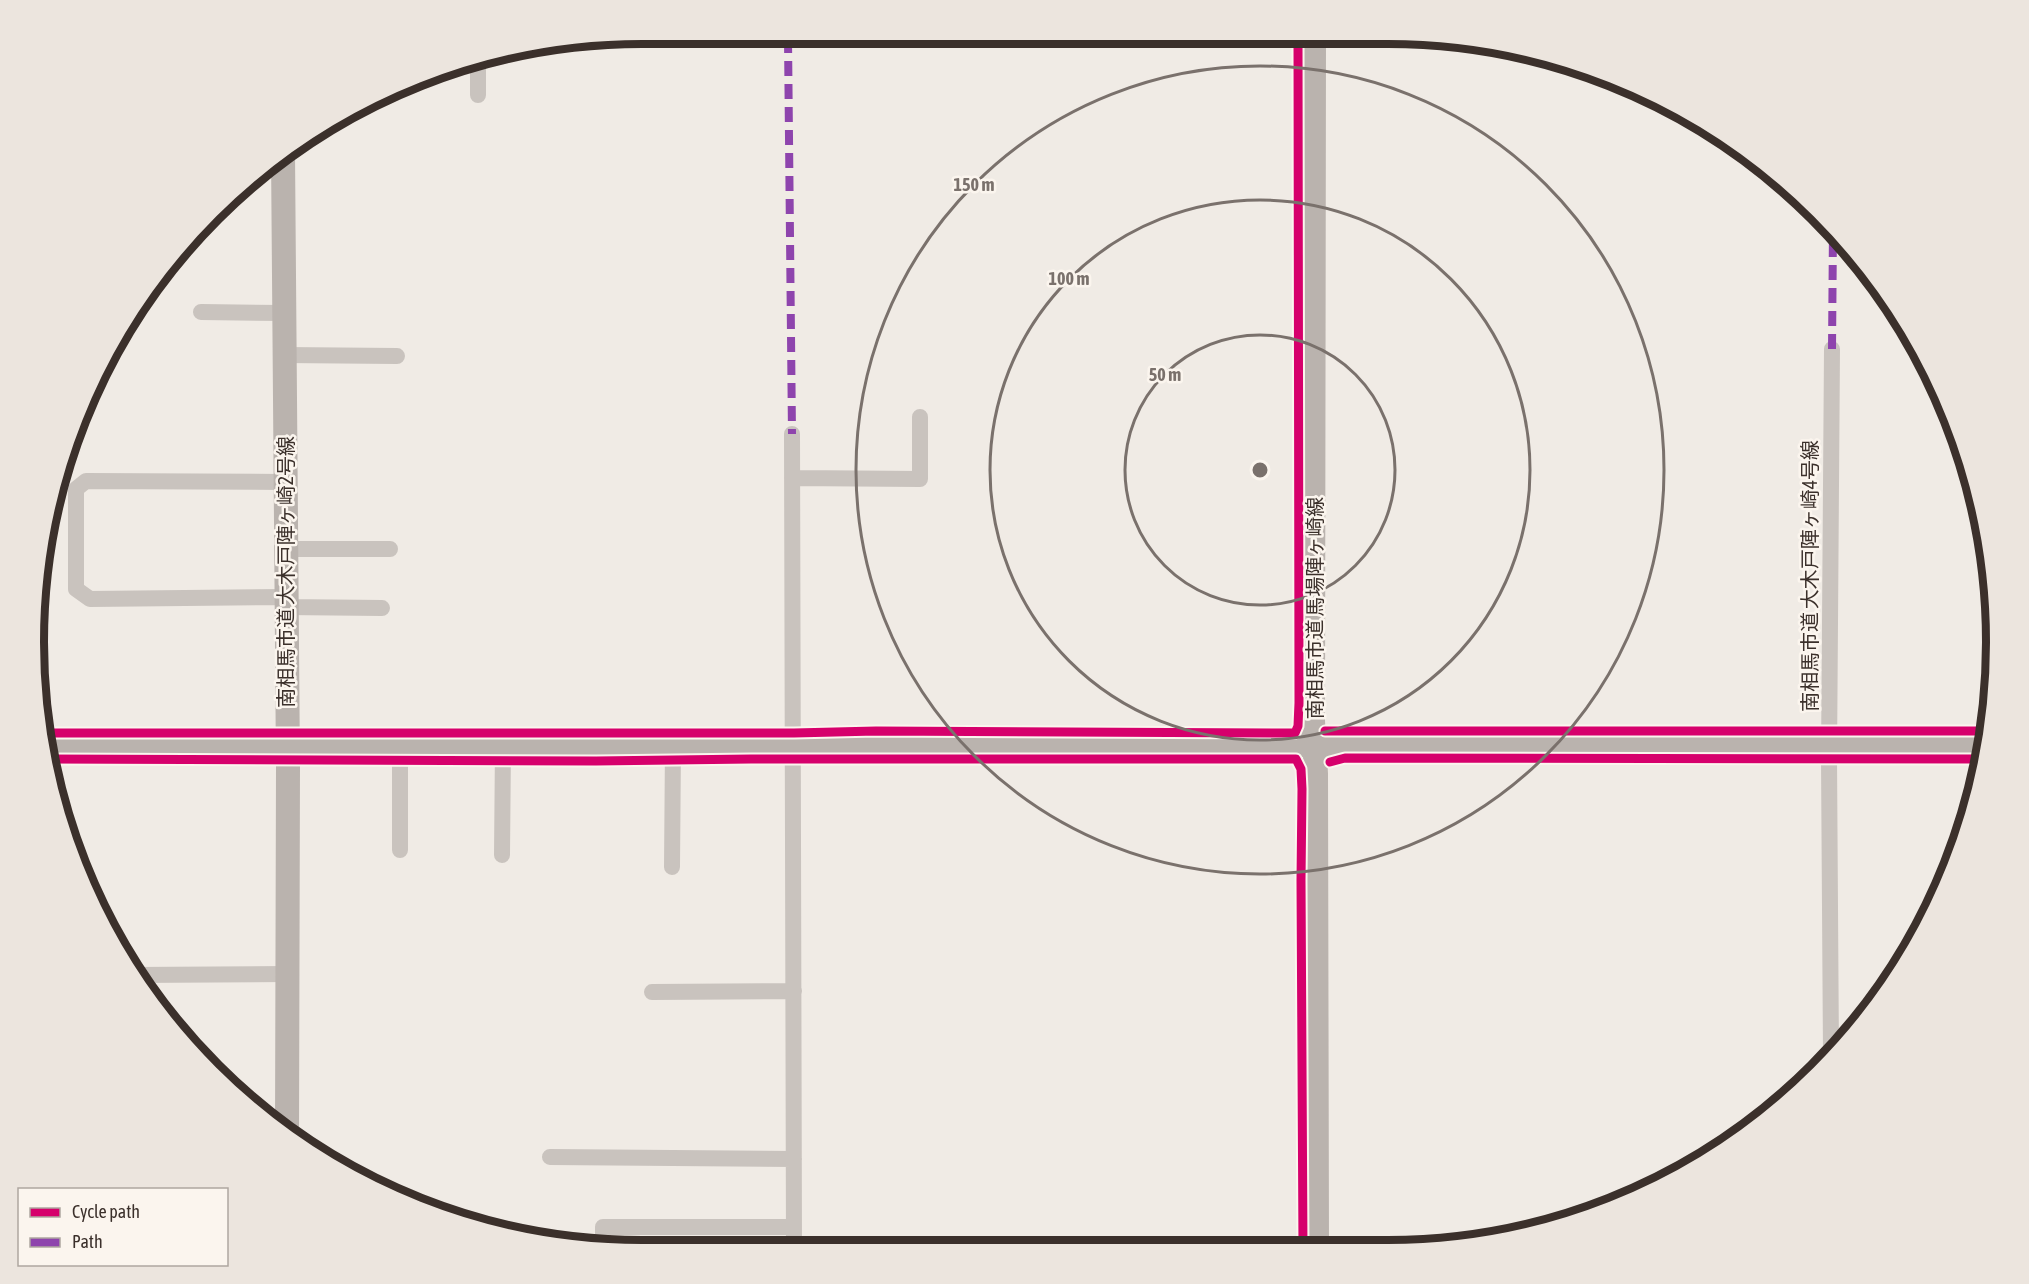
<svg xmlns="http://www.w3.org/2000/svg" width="2029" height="1284" viewBox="0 0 2029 1284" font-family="'Asap Condensed','Noto Sans JP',sans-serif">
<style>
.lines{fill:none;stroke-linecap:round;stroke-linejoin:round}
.street{stroke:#c9c3be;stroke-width:16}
.secondary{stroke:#bab3ae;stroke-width:24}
.quiet{stroke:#8e44ad;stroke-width:8;stroke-dasharray:15 8;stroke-linecap:butt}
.cycleway-casing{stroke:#fbf5ee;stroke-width:13}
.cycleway{stroke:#d6006c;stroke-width:9}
.ring{fill:none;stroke:#7a716c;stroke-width:3}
.labels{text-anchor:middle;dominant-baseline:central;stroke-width:5;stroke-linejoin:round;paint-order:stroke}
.street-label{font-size:20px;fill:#3b302b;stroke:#fbf5ee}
.rim{fill:none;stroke:#3b302b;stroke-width:8}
.centre{fill:#7a716c;stroke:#fbf5ee;stroke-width:3}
.ring-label{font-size:18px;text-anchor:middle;font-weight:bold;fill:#7a716c;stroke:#fbf5ee;stroke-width:5;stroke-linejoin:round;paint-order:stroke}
</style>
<rect width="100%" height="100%" fill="#f0ebe5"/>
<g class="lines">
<path class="street" d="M478,58V95
M201,312L284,313
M284,355L397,356
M792,434L794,1247
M792,478L920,479V417
M284,482L86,481L76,489V589L90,599L285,597
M285,549H390
M285,607L382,608
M400,850V745
M502,855L503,745
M672,867L673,745
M133,975L288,974
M652,992L794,991
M1831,1055L1829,759L1832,349
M550,1157L794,1159
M603,1246V1227H794"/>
<path class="secondary" d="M1314,38L1313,721L1316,774L1317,1249
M283,153L288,768L287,1134
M43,747L386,745H1984"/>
<path class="quiet" d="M788,38L792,434
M1832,349L1833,229"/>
<g class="cycleway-casing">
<path id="cycleway" d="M1325,731H1987
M41,733H794L876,731L1295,733L1298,726L1299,703C1298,481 1299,260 1298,38
M46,759L596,761L751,759H1296L1301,769L1302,789L1301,880L1303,1249
M1330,762L1345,758L1982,759"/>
</g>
<use href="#cycleway" class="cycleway"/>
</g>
<g class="ring">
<circle cx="1260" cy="470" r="135"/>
<circle cx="1260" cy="470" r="270"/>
<circle cx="1260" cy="470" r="404"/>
</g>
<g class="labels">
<g class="street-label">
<text transform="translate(285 572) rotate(-90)">南相馬市道 大木戸陣ヶ崎2号線</text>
<text transform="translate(1809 576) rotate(-90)">南相馬市道 大木戸陣ヶ崎4号線</text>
<text transform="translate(1314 608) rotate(-90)">南相馬市道 馬場陣ヶ崎線</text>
</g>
</g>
<path d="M0 0H2029V1284H0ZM642 44H1388A598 598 0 0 1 1986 642V642A598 598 0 0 1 1388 1240H642A598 598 0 0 1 44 642V642A598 598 0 0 1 642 44Z" fill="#ece5de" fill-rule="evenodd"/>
<path class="rim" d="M642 44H1388A598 598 0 0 1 1986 642V642A598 598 0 0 1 1388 1240H642A598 598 0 0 1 44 642V642A598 598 0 0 1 642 44Z"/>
<circle cx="1260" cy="470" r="9" class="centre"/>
<g class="ring-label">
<text x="974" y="191">150 m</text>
<text x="1069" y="285">100 m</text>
<text x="1165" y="381">50 m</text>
</g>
<rect x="18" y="1188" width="210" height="78" fill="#fbf5ee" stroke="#aea6a0" stroke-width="1.5"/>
<rect x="30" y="1208" width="30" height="9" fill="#d6006c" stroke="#aea6a0" stroke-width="1.5"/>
<text x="72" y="1218" font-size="18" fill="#3b302b">Cycle path</text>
<rect x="30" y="1238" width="30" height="9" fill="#8e44ad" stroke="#aea6a0" stroke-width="1.5"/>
<text x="72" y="1248" font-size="18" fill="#3b302b">Path</text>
</svg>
